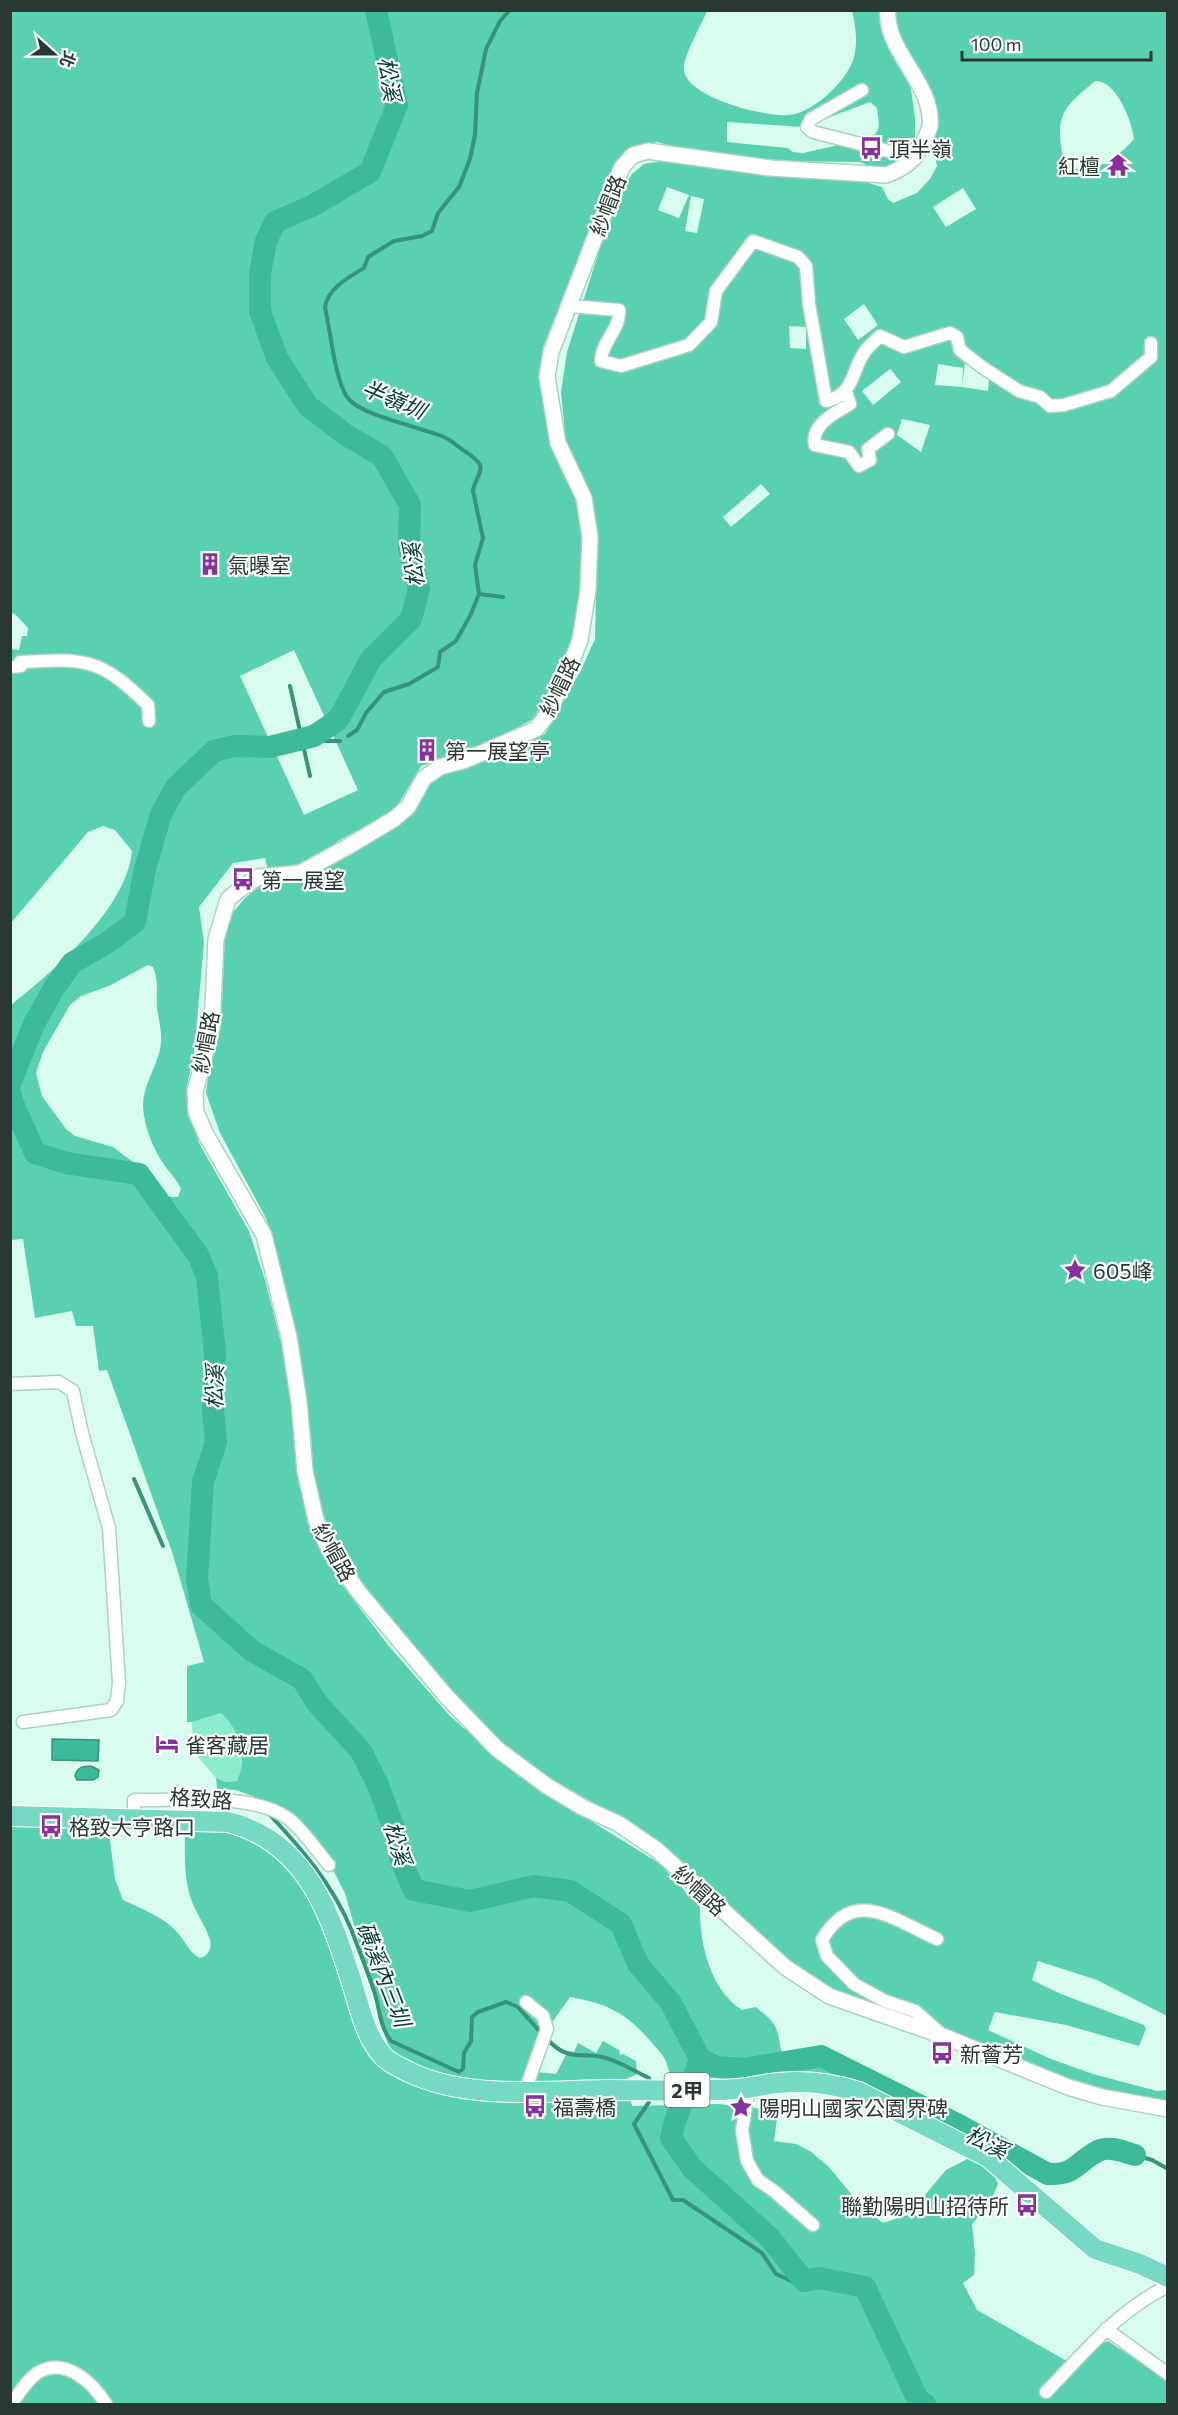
<svg xmlns="http://www.w3.org/2000/svg" width="1178" height="2415" viewBox="0 0 1178 2415" font-family="Commissioner,'Noto Sans TC',sans-serif">
<style>
.green{fill:#8cecce}
.forest{fill:#59d1b0;fill-rule:evenodd}
.water{fill:#3dba99;stroke:#37937a;stroke-width:1.5}
.lines{fill:none;stroke-linecap:round;stroke-linejoin:round}
.stream{stroke:#37937a;stroke-width:4}
.river{stroke:#3dba99;stroke-width:22}
.minor-casing{stroke:#add0c4;stroke-width:15}
.tertiary-casing{stroke:#add0c4;stroke-width:18}
.primary-casing{stroke:#fff;stroke-width:22}
.minor{stroke:#fff;stroke-width:12}
.tertiary{stroke:#fff;stroke-width:15}
.primary{stroke:#76d9c3;stroke-width:20}
.labels{text-anchor:middle;dominant-baseline:central;stroke-width:4.5;stroke-linejoin:round;paint-order:stroke}
.shield{fill:#fff;stroke:#6a7470;stroke-width:1.5}
.shield-label{font-size:20px;font-weight:bold;fill:#2a3833}
.poi-label{font-size:21px;fill:#2a3833;stroke:#fff;text-anchor:start}
.street-label{font-size:21px;fill:#2a3833;stroke:#fff}
.water-label{font-size:22px;font-style:italic;fill:#023b2e;stroke:#fff}
</style>
<rect width="100%" height="100%" fill="#d8fcef"/>
<path class="green" d="M221,1713C240,1731 248,1756 237,1781L226,1782L216,1778L193,1751L192,1722Z"/>
<path class="forest" d="M11,11H707C702,24 682,58 684,70C687,98 765,117 788,115C811,114 842,85 851,65C859,49 856,27 852,11H881L887,42L911,89L915,118V148L889,175L860,162L770,161L698,154L657,142L631,148L617,161L543,347L539,384L578,499L584,528L581,590L569,654L564,669L533,719L485,746L421,766L395,810L338,841L322,854L297,869L268,870L265,858L233,863L199,907L204,943L194,1054L186,1090L199,1143L249,1231L265,1280L291,1382L323,1547L340,1582L388,1645L449,1715L518,1776L659,1863L700,1907C699,1942 710,1990 742,2010L756,2007C765,2015 775,2021 778,2034C780,2041 779,2047 783,2053L808,2051L839,2078C827,2078 814,2070 803,2071C759,2076 717,2080 673,2077C667,2070 668,2063 663,2056C633,2019 617,2005 570,1997L551,2024L537,2072L556,2074L568,2051L574,2052L578,2043L596,2053L603,2041L619,2050L620,2055L623,2054L636,2061L637,2074L618,2083H463L391,2056L345,1893L322,1849L286,1809L236,1790L217,1789L216,1778L226,1782L237,1781C248,1756 240,1731 221,1713L192,1722H187V1666L204,1662L173,1555L107,1370L99,1371L93,1326H76L72,1311L35,1318L23,1239L11,1240V1005C54,971 127,908 132,851L115,830L103,826L88,832L11,923V649L19,650L22,636H27L28,628L15,614L10,613ZM870,102L877,108C878,121 883,131 870,138L803,153L793,152L788,148L727,142V122L803,127ZM294,650L358,790L304,815L240,676ZM148,965L153,967C159,980 156,993 157,1008C159,1023 164,1038 159,1053C154,1072 143,1086 143,1106C144,1127 153,1149 165,1166C171,1174 177,1180 181,1189L178,1197H170L163,1193L145,1171L113,1147L75,1136L66,1129L42,1096L36,1073L43,1052L70,1005L81,996L109,986Z
M893,11H1167V2016L1097,1980L1038,1961L1032,1980L1061,1994L1144,2025L1146,2029L1139,2046L1066,2025L995,2012L988,2030L1051,2059L1093,2074L1157,2091L1167,2090V2104L1101,2094L831,1993L788,1962L645,1832L550,1778L506,1745L451,1692L402,1638L332,1539L314,1486L311,1434L280,1264L266,1218L220,1133L206,1093L210,1060L221,1028L225,930L234,911L245,898L259,887L302,876L398,825C416,813 424,799 432,779L545,734L581,670L595,639L597,545L566,444L561,392L567,352L616,198L632,174L644,164L666,160L855,179L882,187L888,199L893,203L917,193L930,179L937,166L933,146L934,99L895,27ZM1095,81C1116,80 1132,121 1134,139C1117,160 1069,192 1061,147C1060,137 1059,124 1063,115C1068,102 1085,90 1095,81ZM667,187L689,195L679,218L658,210ZM963,188L976,209L946,227L933,207ZM691,196L704,199L697,233L685,231ZM864,304L878,325L858,340L844,319ZM789,326L806,327V349L790,348ZM965,363L977,367L989,377L988,391L962,387ZM938,364L963,368L962,387L935,385ZM890,369L901,382L873,405L862,391ZM902,419L930,425L921,452L897,435ZM761,484L770,494L731,527L723,517Z
M11,1822L108,1824L115,1879L123,1900C140,1908 161,1916 174,1929C184,1938 188,1952 200,1958C208,1956 212,1949 210,1940C207,1929 197,1914 192,1902C183,1877 185,1851 185,1824H226L266,1841L302,1880L327,1929L353,2019L411,2082L444,2094L483,2100L630,2096L632,2106L718,2104L778,2111L774,2141L796,2144L810,2151L829,2167L861,2206L883,2223L908,2215L946,2170L973,2156L993,2173L998,2184L990,2203L972,2224L975,2253L974,2275L963,2283L977,2310L1065,2360L1108,2341L1168,2381L1167,2404H11Z"/>
<path class="water" d="M52,1739L99,1740L98,1761L52,1760Z
M91,1766L99,1770L98,1777L93,1780H77L75,1776C77,1767 83,1766 91,1766Z"/>
<g class="lines">
<path class="stream" d="M479,594L503,597
M290,686L310,776
M314,736L325,741H340
M348,736L357,730L366,713L384,692L409,684L438,667L440,652L456,641L471,614L479,594L475,565L483,538L473,491C473,483 483,472 480,465C477,459 469,454 463,450C457,446 451,440 444,437C421,427 360,416 347,397C335,379 330,330 325,307C328,288 349,277 364,268L368,257L394,241L422,236L432,231L438,213L459,187L470,159L475,135L477,93L486,49L500,21L510,10
M10,1102L12,1101
M134,1479L163,1546
M269,1814C301,1848 333,1885 351,1929C359,1950 368,1972 375,1994C380,2011 380,2027 391,2041L459,2072L463,2069L464,2053L471,2041L472,2017L478,2012L506,2002L518,2007L542,2034
M547,2039C569,2062 577,2052 602,2057C618,2060 635,2072 649,2078V2084
M649,2098V2102L634,2124L673,2200H683L762,2253L776,2274L798,2284L804,2281
M1135,2155L1152,2160L1168,2169"/>
<path class="river" d="M10,1084L34,1024L54,988L72,963L107,943L135,922L145,869L161,814L176,787L214,751L235,746L270,747L314,736L338,720L371,659L411,619L419,589L409,548L410,505L382,456L346,435L308,406L277,358L260,311V273L266,241L275,222L312,206L370,172L397,105L376,10
M10,1092L12,1101L35,1153L66,1163L139,1174L198,1255L207,1276L215,1354L213,1411L216,1442L203,1482L197,1579L201,1605L252,1651L302,1679L317,1703L361,1751L378,1785L396,1834L401,1861L414,1890L470,1901L534,1886L570,1891L621,1924L638,1964L671,2003L700,2059L717,2067L743,2069L821,2056L955,2123L1048,2174C1077,2175 1076,2162 1098,2151C1109,2145 1124,2152 1135,2155
M700,2059C692,2088 676,2107 671,2138L692,2168L770,2238L804,2281L819,2278L865,2287L918,2400L925,2404"/>
<g class="minor-casing">
<path id="minor" d="M862,90L811,119L807,127L813,132L916,158
M569,306L619,310C621,329 601,342 601,361L621,366L689,345L711,322L716,291L753,241L798,257L806,266L809,304L826,401C856,394 850,371 866,350C870,345 875,341 880,336L904,347L950,333L957,337L960,350L982,367L1019,391L1040,397L1050,406L1064,405L1111,391L1151,357V343
M846,392L850,404C836,412 810,425 815,445L849,452L859,466L870,460L868,449L888,434
M10,667L21,666L20,662C86,658 100,658 148,705L149,721
M10,1384L59,1382L73,1391L82,1433L109,1528L119,1683L117,1701L111,1710L23,1722
M134,1818V1800C178,1801 254,1792 289,1819C304,1831 317,1851 329,1865
M937,1939C894,1920 853,1885 822,1940L827,1956L854,1984L885,2001L915,2011L940,2033
M749,2088L742,2130L747,2161L758,2180L774,2191L813,2225
M525,2091L547,2029L543,2016L526,2002
M1106,2329L1168,2374
M1046,2392C1085,2352 1117,2311 1168,2286
M11,2404C19,2394 28,2378 39,2372C66,2357 93,2383 106,2404"/>
</g>
<g class="tertiary-casing">
<path id="tertiary" d="M888,10C884,51 934,83 930,126C929,131 925,138 923,143C914,161 905,168 886,175L770,168L648,151L633,155L622,167L551,352L547,377L558,443L584,498L590,537L588,590L580,640L564,681L545,718L536,729L466,760L440,767L424,778L408,807L394,819L349,846L300,873L258,877L239,890L228,899L216,939L212,1027L195,1092L196,1112L205,1133L264,1235L289,1337L299,1402L305,1471L316,1520L327,1545L357,1590L446,1696L497,1749L547,1786L582,1807L619,1824L657,1850L785,1967L829,1996L943,2036L1068,2087L1102,2097L1168,2109"/>
</g>
<g class="primary-casing">
<path id="primary" d="M10,1816L228,1822C309,1842 332,1919 354,1990C361,2013 366,2037 383,2056C389,2063 401,2068 409,2072C466,2100 544,2091 606,2090C650,2090 694,2092 738,2089C752,2088 765,2084 778,2083C807,2080 832,2083 859,2092L988,2157L1095,2249L1140,2264L1168,2277"/>
</g>
<use href="#minor" class="minor"/>
<use href="#tertiary" class="tertiary"/>
<use href="#primary" class="primary"/>
</g>
<defs>
<g id="bus-bare" transform="scale(1.8)"><path d="M-5-6H5V4H4V6H2V4H-2V6H-4V4H-5ZM-3.5-4V0h7V-4ZM-3.5 1.2v1.5H-2V1.2ZM2 1.2v1.5H3.5V1.2Z" fill="#88309c" stroke="#fff" stroke-width="2.5" paint-order="stroke"/></g>
<g id="temple-bare" transform="scale(1.8)"><path d="M0-6L5-2H3V0L6.5 2.5H4V6H1.5V3h-3V6H-4V2.5H-6.5L-3 0V-2H-5Z" fill="#88309c" stroke="#fff" stroke-width="2.5" paint-order="stroke"/></g>
<g id="building-bare" transform="scale(1.8)"><path d="M-4-6H4V6H1V3H-1V6H-4ZM-2.5-4.3h1.7v1.8h-1.7ZM.8-4.3h1.7v1.8H.8ZM-2.5-1h1.7V.8h-1.7ZM.8-1h1.7V.8H.8Z" fill="#88309c" stroke="#fff" stroke-width="2.5" paint-order="stroke"/></g>
<g id="sight-bare" transform="scale(1.8)"><path d="M0-6L1.8-2.2L6-1.7L2.9 1.2L3.7 5.4L0 3.3L-3.7 5.4L-2.9 1.2L-6-1.7L-1.8-2.2Z" fill="#88309c" stroke="#fff" stroke-width="2.5" paint-order="stroke"/></g>
<g id="hotel-bare" transform="scale(1.8)"><path d="M-6-4.5h1.5V1H6V5H4.5V3h-9V5H-6ZM-4 0a1.8 1.8 0 1 1 3.6 0ZM.5 0V-2.5h3Q6-2.5 6 0Z" fill="#88309c" stroke="#fff" stroke-width="2.5" paint-order="stroke"/></g>
</defs>
<g fill-rule="evenodd">
<use href="#bus-bare" x="871" y="148"/>
<use href="#temple-bare" x="1118" y="165"/>
<use href="#building-bare" x="210" y="564"/>
<use href="#building-bare" x="427" y="750"/>
<use href="#bus-bare" x="243" y="879"/>
<use href="#sight-bare" x="1075" y="1270"/>
<use href="#hotel-bare" x="167" y="1744"/>
<use href="#bus-bare" x="51" y="1826"/>
<use href="#bus-bare" x="942" y="2053"/>
<use href="#bus-bare" x="535" y="2106"/>
<use href="#sight-bare" x="741" y="2107"/>
<use href="#bus-bare" x="1027" y="2205"/>
</g>
<g class="labels">
<rect class="shield" x="664.5" y="2073" width="45" height="34" rx="4.5"/>
<g class="shield-label">
<text x="687" y="2090">2甲</text>
</g>
<g class="poi-label">
<text x="889" y="148">頂半嶺</text>
<text x="1100" y="165" text-anchor="end">紅檀</text>
<text x="228" y="564">氣曝室</text>
<text x="445" y="750">第一展望亭</text>
<text x="261" y="879">第一展望</text>
<text x="1093" y="1270">605峰</text>
<text x="185" y="1744">雀客藏居</text>
<text x="69" y="1826">格致大亨路口</text>
<text x="960" y="2053">新薈芳</text>
<text x="553" y="2106">福壽橋</text>
<text x="759" y="2107">陽明山國家公園界碑</text>
<text x="1009" y="2205" text-anchor="end">聯勤陽明山招待所</text>
</g>
<g class="street-label">
<text transform="translate(607 205) rotate(-69)">紗帽路</text>
<text transform="translate(559 686) rotate(-64)">紗帽路</text>
<text transform="translate(205 1042) rotate(-79)">紗帽路</text>
<text transform="translate(335 1552) rotate(61)">紗帽路</text>
<text transform="translate(201 1798) rotate(4)">格致路</text>
<text transform="translate(700 1890) rotate(42)">紗帽路</text>
</g>
<g class="water-label">
<text transform="translate(390 79) rotate(81)">松溪</text>
<text transform="translate(394 399) rotate(23)">半嶺圳</text>
<text transform="translate(413 565) rotate(-96)">松溪</text>
<text transform="translate(214 1387) rotate(-89)">松溪</text>
<text transform="translate(398 1843) rotate(73)">松溪</text>
<text transform="translate(384 1974) rotate(69)">磺溪內三圳</text>
<text transform="translate(987 2142) rotate(27)">松溪</text>
</g>
</g>
<rect width="1178" height="2415" fill="none" stroke="#2a3833" stroke-width="24"/>
<g transform="translate(54 54) rotate(111)" stroke="#ffffff" stroke-width="4.5" paint-order="stroke">
<path d="M0-4.5L10 22L0 15L-10 22Z" fill="#2a3833"/>
<text y="-9" font-size="16" font-weight="bold" text-anchor="middle" fill="#2a3833">北</text>
</g>
<path d="M962 51v9h189v-9" fill="none" stroke="#2a3833" stroke-width="3"/>
<text x="971" y="51" font-size="18" fill="#2a3833" stroke="#ffffff" stroke-width="4.5" paint-order="stroke">100 m</text>
</svg>
